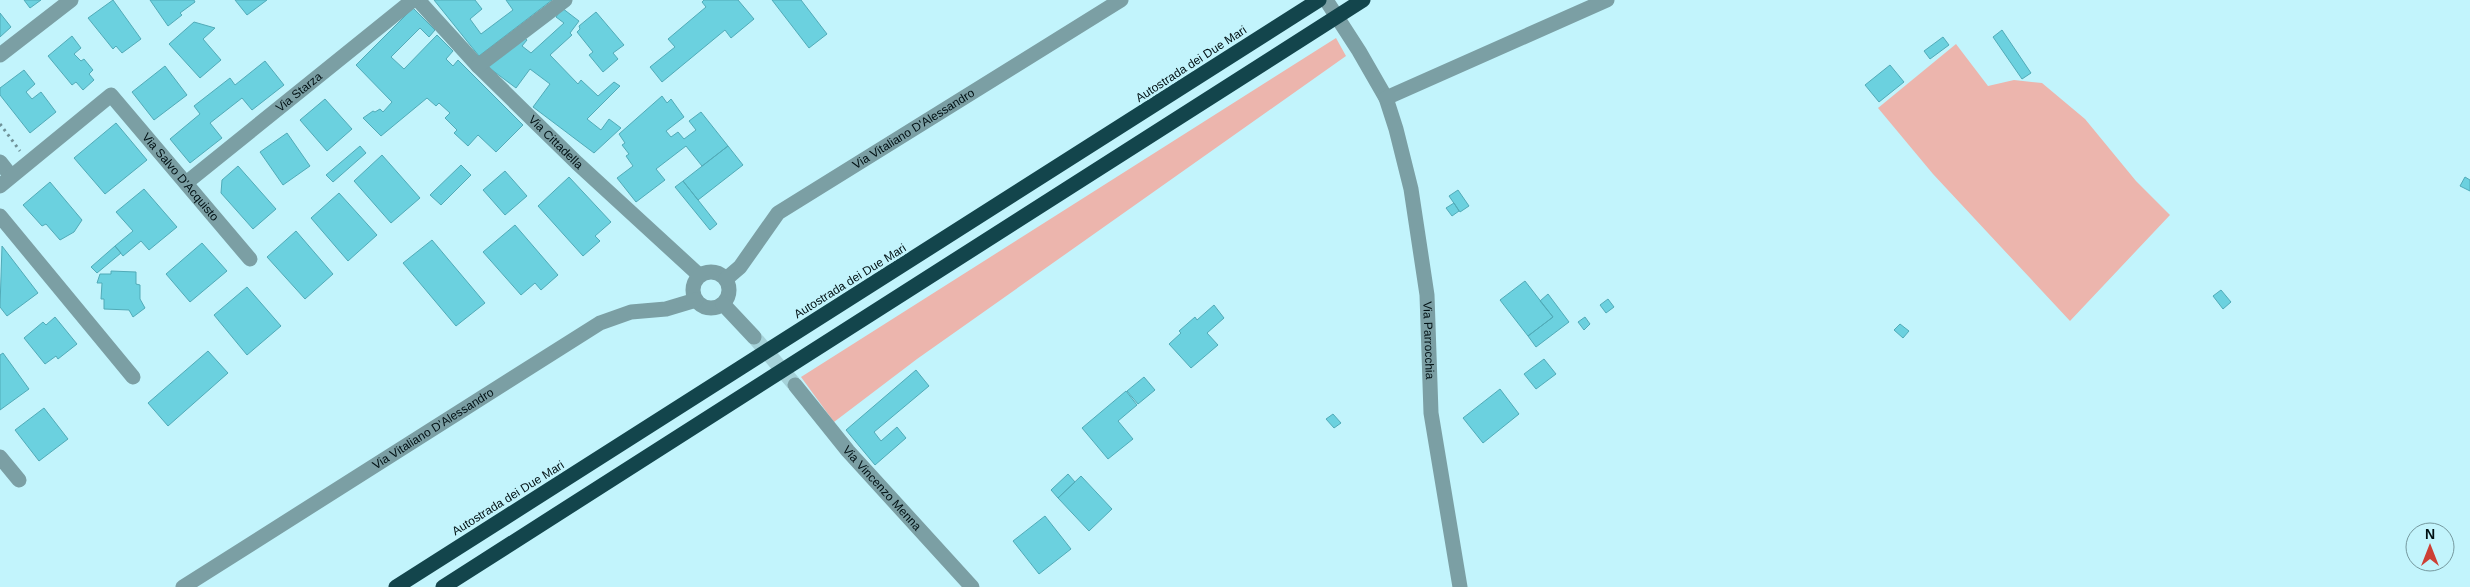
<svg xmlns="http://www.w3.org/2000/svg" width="2470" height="587" viewBox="0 0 2470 587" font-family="Helvetica,sans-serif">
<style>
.green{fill:#ecb5ad}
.building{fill:#6bd1df;stroke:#51abb8}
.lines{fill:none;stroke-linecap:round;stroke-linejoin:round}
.street-tunnel{stroke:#a5d2d9;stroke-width:15;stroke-dasharray:15 8;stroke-linecap:butt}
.path{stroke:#6f9298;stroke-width:3;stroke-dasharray:2.5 4;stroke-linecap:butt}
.street{stroke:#7b9fa4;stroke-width:15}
.highway{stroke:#13454c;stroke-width:15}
.labels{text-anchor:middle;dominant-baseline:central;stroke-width:5;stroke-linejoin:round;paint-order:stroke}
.street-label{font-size:12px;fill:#011013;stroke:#c2f4fc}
</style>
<rect width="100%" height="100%" fill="#c2f4fc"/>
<path class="green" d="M1336,38L1346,56L917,359L834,422L801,377Z
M1956,44L1988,86L2014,80L2042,83L2085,119L2136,181L2170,215L2070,321L1933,174L1878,108Z"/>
<path class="building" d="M24,0H41L30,8Z
M113,0L141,39L122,53L116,46L113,49L88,18Z
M150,0H194L195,2L180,13L182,15L168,26Z
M235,0H267L247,15Z
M434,0H475L482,9L470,19L481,34L513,10L506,0H552L479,56Z
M704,0H738L754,19L731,38L725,30L662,82L650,67L675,47L668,39L706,7L702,2Z
M772,0H801L827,34L809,48Z
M413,8L435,30L429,37L420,28L391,57L404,69L437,35L453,51L446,59L453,66L458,60L523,125L496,152L478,135L468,146L454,133L457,130L445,118L450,113L439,103L436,106L427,98L381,136L363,118L373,111L375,112L380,109L383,112L392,102L356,65Z
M562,8L579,21L570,33L572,35L550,55L578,84L581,80L598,96L614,82L620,86L587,119L601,130L609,119L621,128L594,153L533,107L550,84L530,69L516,88L488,67L522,36L527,40L522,46L531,53L564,23L556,17Z
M596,12L624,45L613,53L618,59L603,72L589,55L593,52L577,32L580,29L579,26Z
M0,13L11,27L0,37Z
M194,22L215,28L203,39L221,60L200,78L169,44Z
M2002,30L2031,73L2022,79L1993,37Z
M72,36L81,48L74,54L81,61L84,59L93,70L89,74L94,80L83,90L76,82L72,85L48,56Z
M1943,37L1949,45L1930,59L1924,51Z
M265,61L284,85L252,110L242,98L210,123L222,138L190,163L170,139L200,114L194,106L230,78L235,85Z
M1890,65L1904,82L1879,102L1865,85Z
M165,66L187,95L154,120L132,92Z
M24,70L35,84L26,92L32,99L41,92L56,112L30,133L0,95V88Z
M662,96L667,103L671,99L684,117L666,131L671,137L678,132L684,139L696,130L689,121L701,112L728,146L702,166L686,146L656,169L665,180L636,202L617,178L633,166L626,156L629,154L622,145L625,143L619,134Z
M325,99L352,129L327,151L300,120Z
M116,123L147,160L105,194L74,158Z
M287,133L310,166L283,185L260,152Z
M360,146L366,153L333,182L326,175Z
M728,146L743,165L698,200L683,181Z
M382,155L420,198L391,223L354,181Z
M461,165L471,175L441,205L430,195Z
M238,166L276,209L253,229L221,193L222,180Z
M505,171L527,196L505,215L483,190Z
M569,177L611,222L595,236L600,241L583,256L538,206Z
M2465,177L2470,180V191L2460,186Z
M683,181L717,224L710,230L675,187Z
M50,182L82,220L74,232L60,240L46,224L42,226L23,205Z
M144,189L177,227L149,250L141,241L123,256L115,246L133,231L116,212Z
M1458,190L1469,206L1460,212L1449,196Z
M339,193L377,235L348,261L311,218Z
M1454,203L1459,211L1452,216L1446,208Z
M515,225L558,275L541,290L535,283L521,295L483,252Z
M296,231L333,274L305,299L267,257Z
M432,240L485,303L456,326L403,263Z
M202,243L227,271L190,302L166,274Z
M2,246L38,293L7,316L0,307Z
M115,246L121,253L97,273L91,267Z
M111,271L136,272V284L140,285V299L145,308L133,317L129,310L104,309V299H101L102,283H97L100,274H111Z
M1525,281L1553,317L1528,336L1500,300Z
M247,287L281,326L247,355L214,315Z
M2221,290L2231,302L2223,309L2213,296Z
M1548,294L1569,322L1536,347L1528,336L1553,317L1540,301Z
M1608,299L1614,307L1606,313L1600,305Z
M1214,305L1224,318L1207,333L1218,345L1191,368L1169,344L1181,333L1179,331L1195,317L1197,320Z
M55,317L77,344L58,359L56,356L45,364L24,338L43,322L46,325Z
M1585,317L1590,324L1584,330L1578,322Z
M1900,324L1909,331L1903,338L1894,330Z
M208,351L228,373L168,426L148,403Z
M3,353L29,389L0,410V355Z
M1544,359L1556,374L1536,389L1524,374Z
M916,370L929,386L874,432L881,441L897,427L906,438L875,465L846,430Z
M1144,377L1155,390L1138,404L1127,391Z
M1500,389L1519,414L1483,443L1463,418Z
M1126,391L1137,405L1118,421L1133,439L1108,459L1082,428Z
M44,408L68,439L39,461L15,430Z
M1333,414L1341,423L1334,428L1326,419Z
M1068,474L1075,482L1058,498L1051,490Z
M1081,476L1112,509L1089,531L1058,498Z
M1045,516L1071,549L1039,574L1013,541Z"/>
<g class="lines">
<path class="street-tunnel" d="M754,337L795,385"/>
<path class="path" d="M0,124L20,151"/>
<g class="street">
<path id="s1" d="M418,0L478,66L577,163L699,275"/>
<path id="s2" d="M1326,0L1359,51L1386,98L1396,129L1411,189L1427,295L1431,413L1460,587"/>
<path d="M0,55L71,0"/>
<path d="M478,66L565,0"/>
<path d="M1386,98L1607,0"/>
<path d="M0,162L11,176"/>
<path id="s3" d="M186,183L413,0"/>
<path id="s4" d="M0,186L111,95L250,259"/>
<path d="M0,216L133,377"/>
<circle cx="711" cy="290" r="18"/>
<path id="s5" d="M726,279L740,267L778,213L1121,0"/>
<path d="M723,304L754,337"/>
<path id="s6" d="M795,385L848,451L972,587"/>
<path d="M0,457L19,480"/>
<path id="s7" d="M183,587L600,323L631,312L666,309L696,300"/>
</g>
<path class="highway" d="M396,587L1319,0
M443,587L1363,0"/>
</g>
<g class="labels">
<g class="street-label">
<text transform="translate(1191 64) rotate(-33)">Autostrada dei Due Mari</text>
<text stroke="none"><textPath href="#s3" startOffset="145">Via Starza</textPath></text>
<text stroke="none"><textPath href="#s5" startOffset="244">Via Vitaliano D'Alessandro</textPath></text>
<text stroke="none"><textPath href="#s1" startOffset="198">Via Cittadella</textPath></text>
<text stroke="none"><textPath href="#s4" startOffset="251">Via Salvo D'Acquisto</textPath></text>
<text transform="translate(850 281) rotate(-32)">Autostrada dei Due Mari</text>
<text stroke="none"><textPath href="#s2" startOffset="362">Via Parrocchia</textPath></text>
<text stroke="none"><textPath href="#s7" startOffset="296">Via Vitaliano D'Alessandro</textPath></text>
<text stroke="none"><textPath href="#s6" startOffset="135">Via Vincenzo Menna</textPath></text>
<text transform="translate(508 498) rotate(-32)">Autostrada dei Due Mari</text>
</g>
</g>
<g transform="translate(2430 547)"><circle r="24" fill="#c2f4fc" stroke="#75999f"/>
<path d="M0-4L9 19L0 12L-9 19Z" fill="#cc3f35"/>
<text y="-8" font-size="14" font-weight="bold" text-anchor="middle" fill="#011013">N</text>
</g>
</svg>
